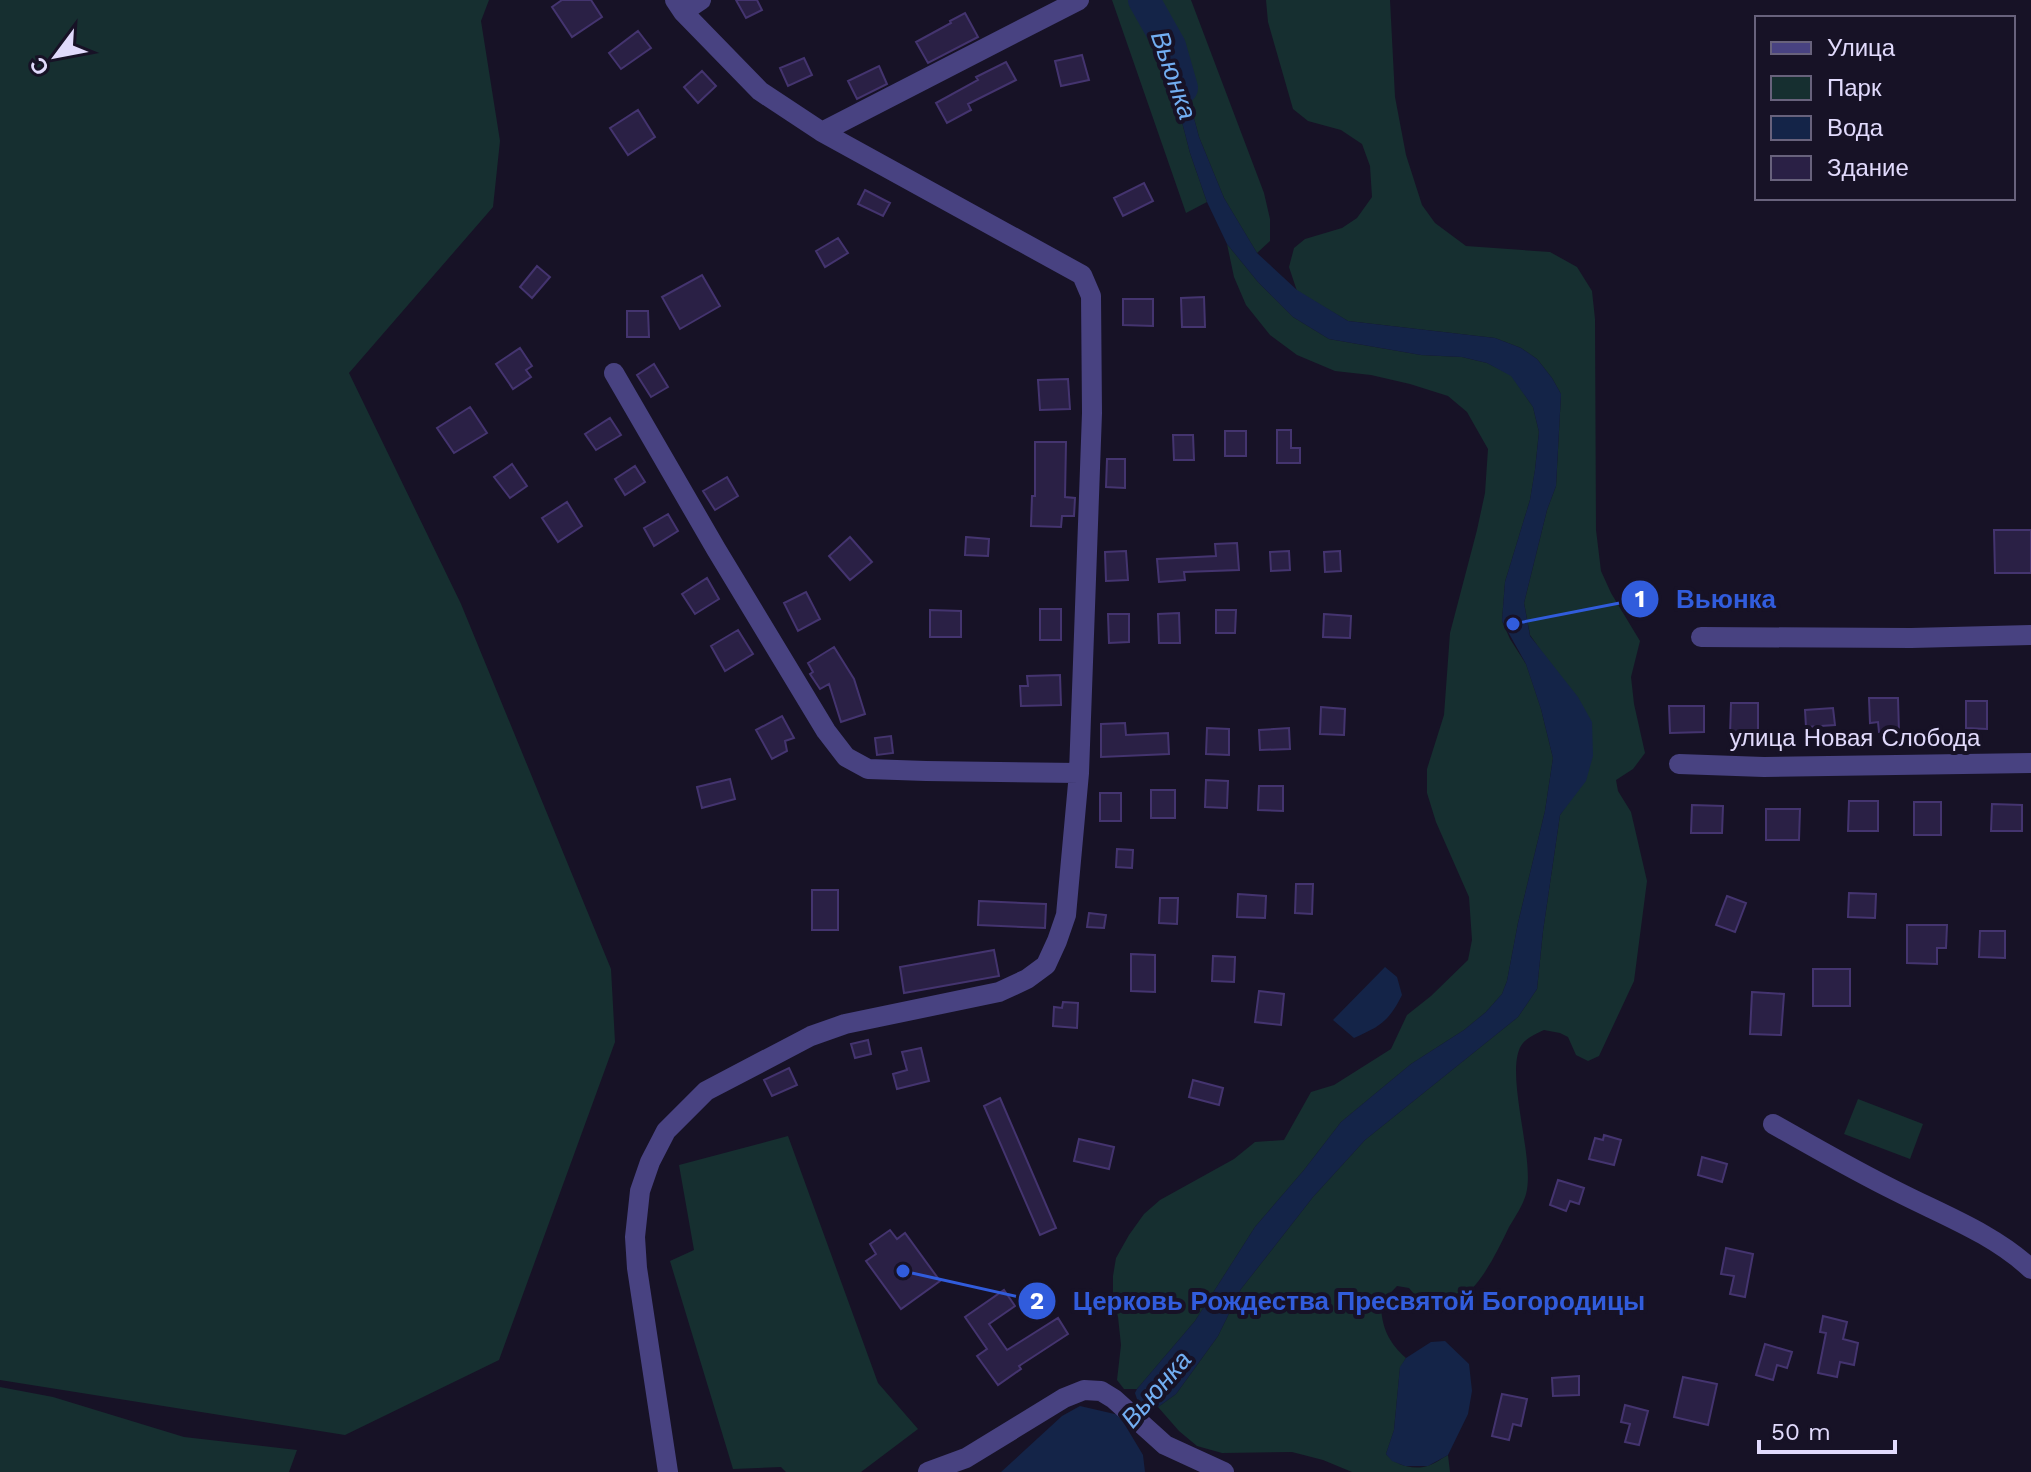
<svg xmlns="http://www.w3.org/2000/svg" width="2031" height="1472" viewBox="0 0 2031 1472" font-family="'Work Sans',sans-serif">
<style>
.green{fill:#162f30}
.water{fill:#142448}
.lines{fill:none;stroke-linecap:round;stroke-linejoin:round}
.river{stroke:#142448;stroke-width:32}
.building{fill:#2a2045;stroke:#44346f;stroke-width:2}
.minor{stroke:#484281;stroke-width:20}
.labels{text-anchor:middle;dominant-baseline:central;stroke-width:8;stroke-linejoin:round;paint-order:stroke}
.street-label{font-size:24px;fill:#e1dafc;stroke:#171226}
.water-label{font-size:26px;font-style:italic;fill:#72aef2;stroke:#171226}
.leader{fill:none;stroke:#315cdc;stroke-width:3}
.callout-dot{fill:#315cdc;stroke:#171226;stroke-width:3}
.mark-label{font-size:24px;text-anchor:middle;font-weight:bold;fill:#fff}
.callout-label{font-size:26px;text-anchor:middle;font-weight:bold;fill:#315cdc;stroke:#171226;stroke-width:8;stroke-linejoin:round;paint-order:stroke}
</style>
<rect width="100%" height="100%" fill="#171226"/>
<path class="green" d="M0,0H489L481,21L500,141L493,207L349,373L461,604L611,969L615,1042L499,1360L345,1435L0,1380Z
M1112,0H1134L1165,47L1169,71L1190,153L1207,202L1186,213Z
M1153,0H1191L1264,193L1270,219V241L1257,253L1224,198L1199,137L1176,51L1162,17Z
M1266,0H1390L1395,97L1406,155L1422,205L1435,223L1466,246L1550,252L1577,267L1592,291L1595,319L1596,530L1601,571L1611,593L1640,641L1631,677L1634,704L1645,753L1633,769L1616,780L1618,791L1631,812L1647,881L1634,981L1599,1056L1588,1061L1576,1055L1568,1037L1560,1033L1544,1030C1538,1033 1528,1037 1523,1043C1502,1068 1536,1159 1526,1194C1523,1205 1515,1217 1509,1227C1492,1262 1472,1306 1430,1313L1409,1288L1397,1286L1381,1303C1381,1327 1389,1343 1406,1358L1400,1368L1394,1430L1386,1454C1396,1466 1415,1471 1430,1465C1436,1463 1442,1458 1448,1455L1450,1472H1352L1323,1460L1292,1452L1222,1453L1197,1446L1179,1431L1158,1407L1176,1394L1205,1354L1218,1336L1241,1289L1313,1197L1365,1140L1518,1017L1537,989L1543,931L1560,815L1571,799L1546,658L1530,635L1524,603L1547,510L1556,486L1561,394L1552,378L1537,359L1521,348L1495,338L1348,321L1297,291L1289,267L1294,248L1305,239L1342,228L1357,218L1372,197L1370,166L1362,144L1341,130L1308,121L1293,109L1268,22Z
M1227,244L1258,282L1293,317L1329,339L1421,355L1462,357L1487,363L1511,375L1533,407L1539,432L1535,470L1530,500L1505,582L1502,621L1510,639L1526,664L1541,709L1553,758L1545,811L1518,923L1507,981L1502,994L1486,1012L1464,1030L1411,1064L1341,1122L1304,1170L1255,1227L1195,1321L1137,1389H1124L1117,1380L1121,1345L1118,1317L1113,1294V1276L1116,1258L1129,1235L1144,1214L1160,1200L1234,1159L1255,1142L1284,1140L1311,1092L1334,1085L1391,1049L1407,1015L1431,996L1468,960L1472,940L1469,897L1436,822L1427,793V769L1444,715L1450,633L1477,530L1485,493L1488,449L1467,412L1448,396L1410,384L1371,375L1335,371L1297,355L1270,335L1246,305L1234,277Z
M1858,1099L1923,1124L1910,1159L1844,1134Z
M788,1136L878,1383L918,1429L861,1472H786L781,1467L733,1469L670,1261L694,1250L679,1165Z
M0,1387L53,1397L184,1437L297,1450L289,1472H0Z"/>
<path class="water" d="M1170,46L1176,51L1199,137L1224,198L1257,253L1297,290L1348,321L1495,338L1521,348L1537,359L1552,378L1561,394L1556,486L1547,510L1524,603L1530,636L1578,697L1592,722L1593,756L1586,781L1560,815L1543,931L1537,989L1518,1017L1365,1140L1313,1197L1241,1289L1218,1336L1176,1394L1158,1407L1146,1410L1139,1405L1135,1393L1137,1389L1195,1321L1255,1227L1304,1170L1341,1122L1411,1064L1464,1030L1486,1012L1502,994L1507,981L1518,923L1545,811L1553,758L1541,709L1526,664L1502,621L1505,582L1530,500L1535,470L1539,432L1533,407L1511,376L1487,363L1462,357L1421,355L1329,339L1293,317L1258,282L1227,244L1207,202L1190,153L1169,71L1165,47Z
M1385,967L1397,977L1402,995C1389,1021 1381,1026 1354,1038L1333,1020Z
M1445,1341L1469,1364L1472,1391L1468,1414L1448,1455L1428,1466H1405L1392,1461L1386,1454L1394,1430L1400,1367L1406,1358L1431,1342Z
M1080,1406L1119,1415L1143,1455L1145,1472H1001L1062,1416Z"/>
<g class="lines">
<path class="river" d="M1144,0L1170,46L1182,88"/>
</g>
<path class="building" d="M562,0H591L602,17L572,37L552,7Z
M736,0H757L762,10L746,18Z
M965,13L978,37L928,63L916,42L951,23L950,21Z
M638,31L651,48L621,69L609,53Z
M1082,55L1089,80L1061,86L1055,61Z
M804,58L812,75L788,86L780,68Z
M1006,62L1016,80L968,104L971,110L947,123L936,103L978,80L976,77Z
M879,66L887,84L857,99L848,81Z
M702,71L716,86L698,103L684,87Z
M638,110L655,137L628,155L610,128Z
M1144,183L1153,201L1123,216L1114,198Z
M865,190L890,203L883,216L858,204Z
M838,238L848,253L825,267L816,251Z
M537,266L550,277L532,298L520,287Z
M702,275L720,306L680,329L662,297Z
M1204,297L1205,327H1182L1181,298Z
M1123,299H1153V326L1123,325Z
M627,311H648L649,337H627Z
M520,348L532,366L526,370L531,377L513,389L496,364Z
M654,364L668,387L651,397L637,375Z
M1068,379L1070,409L1040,410L1038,380Z
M470,407L487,433L454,453L437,428Z
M610,418L621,435L596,450L585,434Z
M1277,430H1291V448H1300V463H1277Z
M1225,431H1246V456H1225Z
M1173,435H1193L1194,460H1174Z
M1035,442H1066L1065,497L1075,498L1074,516H1062L1061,527L1031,526L1032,496H1035Z
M1107,459H1125V488L1106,487Z
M512,464L527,486L510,498L494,477Z
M635,466L645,482L625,495L615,479Z
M727,477L738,496L715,510L703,491Z
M567,502L582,526L558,542L542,518Z
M668,514L678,531L654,546L644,528Z
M1994,530H2031V573H1995Z
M850,537L872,562L850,580L829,556Z
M966,537L989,539L988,556L965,555Z
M1237,543L1239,570L1184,572L1185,580L1159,582L1157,559L1216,556L1215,544Z
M1126,551L1128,580L1106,581L1105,552Z
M1289,551L1290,570L1271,571L1270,552Z
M1340,551L1341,571L1325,572L1324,552Z
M707,578L719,599L695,614L682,594Z
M806,592L820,619L798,631L784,603Z
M1040,609H1061V640H1040Z
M930,610L961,611V637H930Z
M1216,610H1236L1235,633H1216Z
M1179,613L1180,643H1159L1158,614Z
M1108,614H1129V642L1109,643Z
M1324,614L1351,616L1350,638L1323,637Z
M738,630L753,654L725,671L711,646Z
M834,647L854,679L865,714L841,722L829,684L820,689L810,674L813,672L808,663Z
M1060,675L1061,705L1021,706L1020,686H1028L1027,676Z
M1869,698H1898L1899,732H1879L1878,722L1870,723Z
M1966,701H1987V729L1966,728Z
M1731,703H1758V735H1730Z
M1669,706H1704V732L1670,733Z
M1321,707L1345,709L1344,735L1320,734Z
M1833,708L1835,725L1806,727L1805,710Z
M782,716L794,738L785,741L787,751L772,759L756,730Z
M1125,723L1126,735L1168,733L1169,754L1101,757V724Z
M1207,728L1229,729V755L1206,754Z
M1289,728L1290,749L1260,750L1259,730Z
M891,736L893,753L877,755L875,738Z
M730,779L735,799L702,808L697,787Z
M1206,780L1228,781L1227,808L1205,807Z
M1259,786H1283V811L1258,810Z
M1151,790H1175V818H1151Z
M1100,793H1121V821H1100Z
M1849,801H1878V831H1848Z
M1914,802H1941V835H1914Z
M1992,804L2022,805V831H1991Z
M1692,805L1723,806L1722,833H1691Z
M1766,809H1800L1799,840H1766Z
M1117,849L1133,850L1132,868L1116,867Z
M1296,884H1313L1312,914L1295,913Z
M812,890H838V930H812Z
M1849,893L1876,894L1875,918L1848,917Z
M1238,894L1266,896L1265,918L1237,917Z
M1727,896L1746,903L1735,932L1716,925Z
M1160,898H1178L1177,924L1159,923Z
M979,901L1046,904L1045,928L978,925Z
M1089,913L1106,915L1104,928L1087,927Z
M1907,925H1947L1946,948H1937V964L1907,963Z
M1980,931H2005V958L1979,957Z
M994,950L999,976L904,993L900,967Z
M1131,954L1155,955V992L1131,991Z
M1213,956L1235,957L1234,982L1212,981Z
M1813,969H1850V1006H1813Z
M1259,991L1284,994L1281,1025L1255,1022Z
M1752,992L1784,994L1781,1035L1750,1034Z
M1063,1002L1078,1003L1077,1028L1053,1026L1054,1007L1062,1008Z
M868,1040L871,1054L855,1058L851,1044Z
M921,1048L929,1081L897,1089L893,1074L907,1070L902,1052Z
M789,1068L797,1085L772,1096L764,1080Z
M1193,1080L1223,1088L1219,1105L1189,1097Z
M1000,1098L1056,1228L1040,1235L984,1106Z
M1604,1135L1621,1140L1614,1165L1589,1159L1595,1138L1603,1140Z
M1079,1139L1114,1147L1109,1169L1074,1161Z
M1702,1157L1727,1164L1722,1182L1698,1175Z
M1558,1180L1584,1188L1579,1204L1570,1201L1566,1211L1550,1205Z
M890,1230L897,1239L905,1233L940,1281L901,1309L866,1261L876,1254L870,1244Z
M1726,1248L1753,1254L1745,1297L1730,1294L1734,1276L1721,1274Z
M1004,1290L1015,1306L989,1324L1007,1350L1058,1318L1068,1334L1019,1366L1021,1369L998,1385L977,1356L987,1349L965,1317Z
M1823,1316L1847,1322L1843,1339L1858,1343L1854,1365L1840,1362L1837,1377L1818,1373L1826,1333L1820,1332Z
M1765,1344L1792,1352L1787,1368L1777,1365L1773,1380L1756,1375Z
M1579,1376V1395L1553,1396L1552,1378Z
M1683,1377L1717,1384L1708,1425L1674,1417Z
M1502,1394L1527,1399L1521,1426L1513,1424L1509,1440L1492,1436Z
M1625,1405L1648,1411L1639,1445L1625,1442L1630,1424L1621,1422Z"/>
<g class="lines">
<path class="minor" d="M683,12L701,0
M822,132L1079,0
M614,373L716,549L826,731L846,757L868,769L926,771L1079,773
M1701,637L1911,638L2031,635
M1679,764L1764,767L2031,763
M1773,1124C1814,1147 1855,1171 1898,1192C1943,1215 1994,1234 2031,1269
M668,1472L637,1268L635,1237L640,1191L650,1162L666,1131L706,1091L811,1036L845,1024L999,992L1027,979L1046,965L1057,941L1066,915L1079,773L1092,413L1091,296L1082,275L822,132L760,91L683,12L675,0
M928,1472L966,1458L1064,1398L1084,1390L1101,1391L1114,1399L1165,1445L1224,1472"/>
</g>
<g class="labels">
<g class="street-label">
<text x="1855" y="738">улица Новая Слобода</text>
</g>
<g class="water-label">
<text transform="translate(1174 75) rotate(71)">Вьюнка</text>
<text transform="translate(1156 1389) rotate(-49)">Вьюнка</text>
</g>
</g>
<path class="leader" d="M1513 624L1640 599M903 1271L1037 1301"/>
<g class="callout-dot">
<circle cx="1513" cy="624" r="8"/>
<circle cx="903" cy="1271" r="8"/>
<circle cx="1640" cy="599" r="20"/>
<circle cx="1037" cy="1301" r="20"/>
</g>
<g class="mark-label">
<text x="1640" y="607">1</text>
<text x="1037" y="1309">2</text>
</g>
<g class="callout-label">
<text x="1726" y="608">Вьюнка</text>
<text x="1359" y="1310">Церковь Рождества Пресвятой Богородицы</text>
</g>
<rect x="1755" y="16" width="260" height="184" fill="#171226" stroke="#68627c" stroke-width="2"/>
<rect x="1771" y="42" width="40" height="12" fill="#484281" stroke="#68627c" stroke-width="2"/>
<text x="1827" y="56" font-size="24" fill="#e1dafc">Улица</text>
<rect x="1771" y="76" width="40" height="24" fill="#162f30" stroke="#68627c" stroke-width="2"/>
<text x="1827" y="96" font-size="24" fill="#e1dafc">Парк</text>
<rect x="1771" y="116" width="40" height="24" fill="#142448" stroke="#68627c" stroke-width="2"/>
<text x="1827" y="136" font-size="24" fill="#e1dafc">Вода</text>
<rect x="1771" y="156" width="40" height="24" fill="#2a2045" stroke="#68627c" stroke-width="2"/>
<text x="1827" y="176" font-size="24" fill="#e1dafc">Здание</text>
<g transform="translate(56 56) rotate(238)" stroke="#171226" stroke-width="6" paint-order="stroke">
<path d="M0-6L14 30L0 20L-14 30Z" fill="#e1dafc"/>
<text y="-12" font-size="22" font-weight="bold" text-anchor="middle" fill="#e1dafc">С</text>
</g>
<path d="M1759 1440v12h136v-12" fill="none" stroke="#e1dafc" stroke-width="4"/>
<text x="1771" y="1440" font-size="24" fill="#e1dafc" stroke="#171226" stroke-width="6" paint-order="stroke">50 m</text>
</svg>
